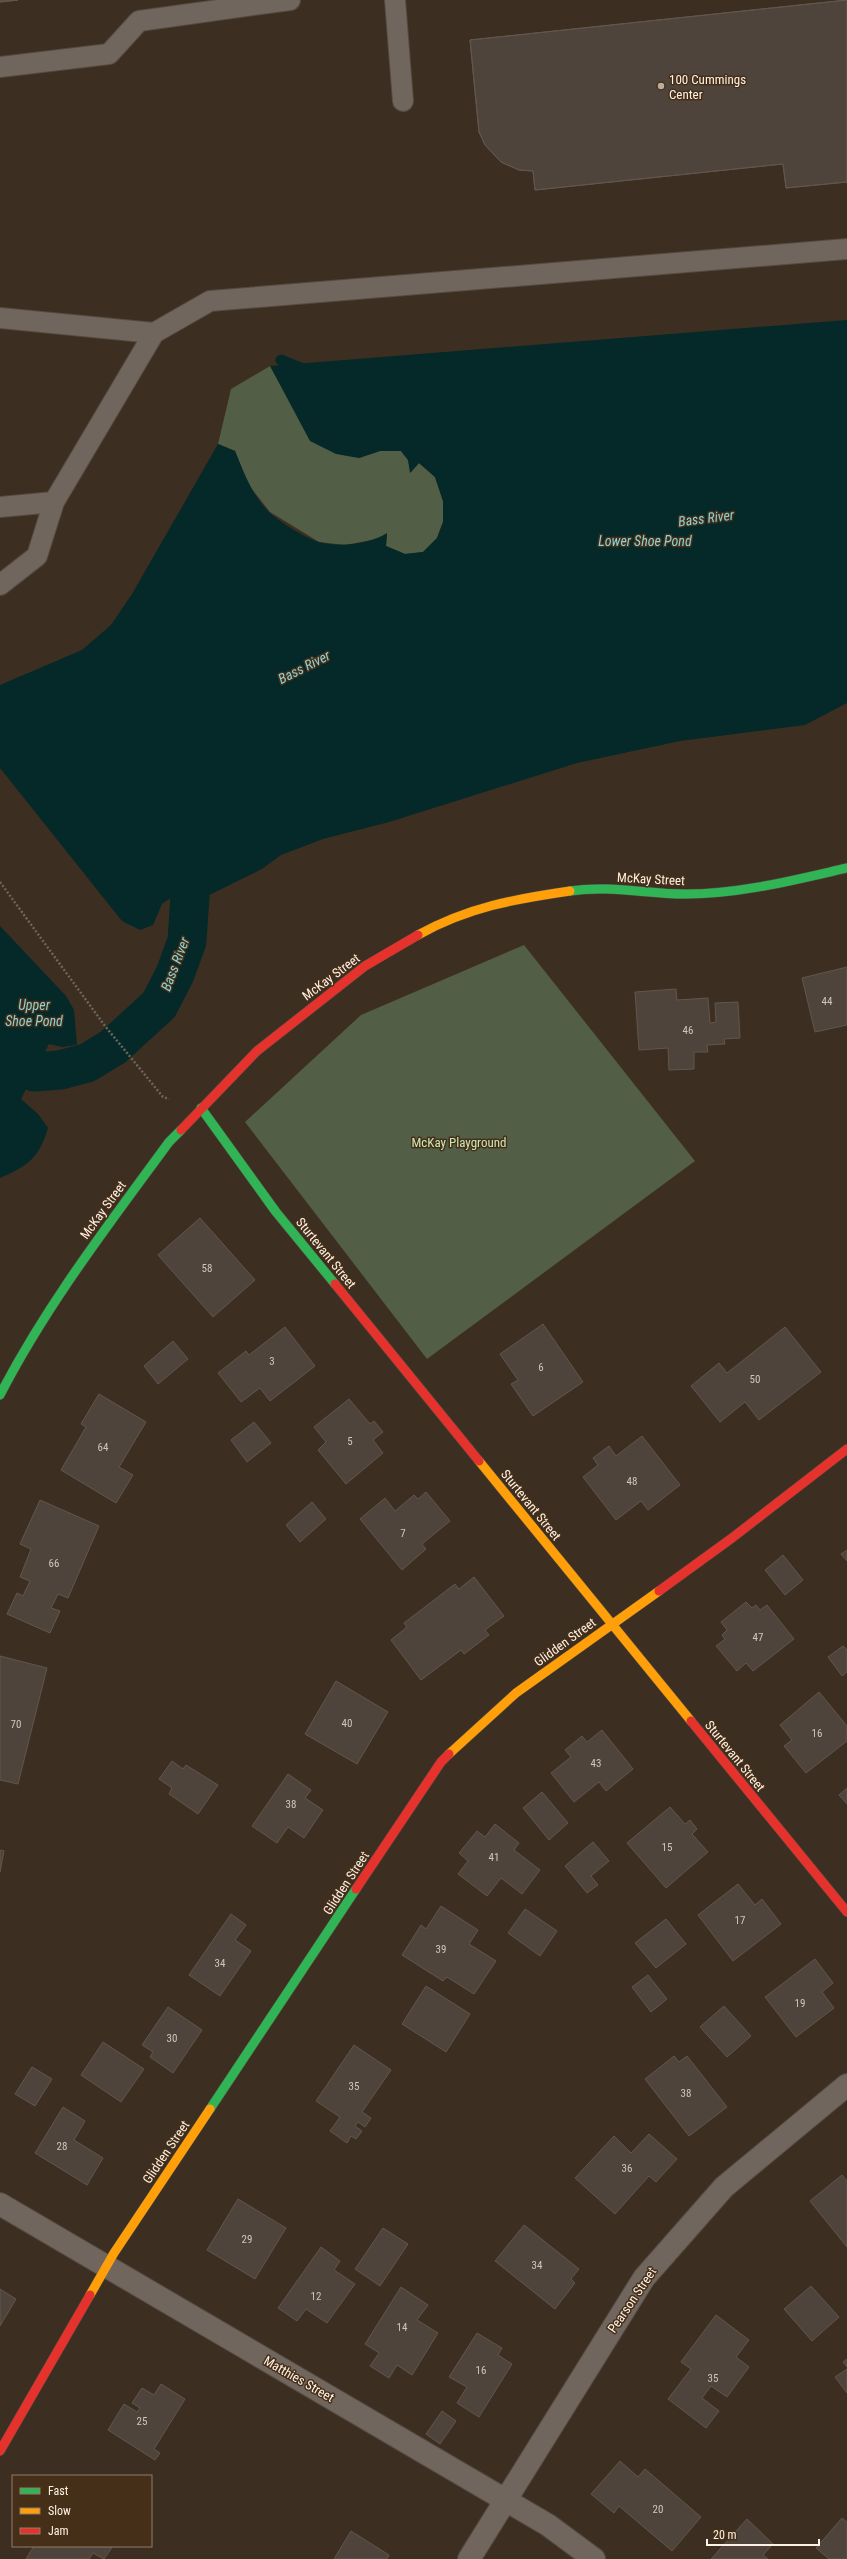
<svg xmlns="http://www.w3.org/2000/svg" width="847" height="2559" viewBox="0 0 847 2559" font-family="'Roboto Condensed',sans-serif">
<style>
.green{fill:#525e46}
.water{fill:#052828}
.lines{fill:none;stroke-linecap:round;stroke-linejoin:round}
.stream{stroke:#052828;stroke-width:11}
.canal{stroke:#052828;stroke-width:39}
.building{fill:#4f443b;stroke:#62564d}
.lane-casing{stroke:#564b41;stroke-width:22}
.street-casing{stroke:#564b41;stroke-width:24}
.fast-casing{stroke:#564b41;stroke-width:10}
.slow-casing{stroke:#564b41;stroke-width:10}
.jam-casing{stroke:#564b41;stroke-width:10}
.path{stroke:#6f655d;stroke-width:2.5;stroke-dasharray:2 2;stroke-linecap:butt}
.lane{stroke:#70665d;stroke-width:20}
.street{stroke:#70665d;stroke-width:22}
.fast{stroke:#30b455;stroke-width:9}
.slow{stroke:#ff9f0a;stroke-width:9}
.jam{stroke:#e5322d;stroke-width:9}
.poi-dot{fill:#b9ada1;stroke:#462f18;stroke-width:1.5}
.labels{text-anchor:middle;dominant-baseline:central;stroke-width:3;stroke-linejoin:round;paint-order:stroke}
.number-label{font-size:11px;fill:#d2c6ba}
.poi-label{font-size:13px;fill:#fdf1e5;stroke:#462f18;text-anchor:start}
.street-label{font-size:13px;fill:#fdf1e5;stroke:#462f18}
.park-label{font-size:13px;fill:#cae8b6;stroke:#462f18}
.water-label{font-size:14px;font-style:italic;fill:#8ad3d8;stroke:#462f18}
</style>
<rect width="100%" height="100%" fill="#3c2f22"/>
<path class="green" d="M270,366L286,393L359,458L380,451H401L408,460L411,472L419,463L435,477L443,501V522L437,538L423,552L405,554L386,546L387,534L377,539L345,545L319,542L270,512L248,484L235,451L218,444L231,389Z
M524,945L695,1161L427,1359L245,1122L361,1015Z"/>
<path class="water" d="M847,320V703L805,725L680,741L577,763L389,822L323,839L281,855L262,869L205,897L175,895L162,904L153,925L140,930L122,921L0,768V685L82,650L111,625L132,594L218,444L235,451C244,473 252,495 269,512C278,521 307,539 319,542C339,548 370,544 387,533L386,546L405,554L423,552L437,538L443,522V501L435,477L419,463L410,473L408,460L401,451H380L359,458L336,454L310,441L270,366Z
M0,926L66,996L74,1010L77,1045L62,1047L49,1044L21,1099L38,1114L48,1128C39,1158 28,1166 0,1178Z"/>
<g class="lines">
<path class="stream" d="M281,360L303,369"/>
<path class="canal" d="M34,1072L60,1070L87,1063L113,1047L159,1005L175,974L187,941L190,896"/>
</g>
<path class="building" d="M0,0H18L0,2Z
M0,0H18L0,2Z
M847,0V182L786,188L783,164L535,190L533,171L519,170L501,162L485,145L479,132L470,40Z
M847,0V182L786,188L783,164L535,190L533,171L519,170L501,162L485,145L479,132L470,40Z
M847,967V1025L815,1032L802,978Z
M676,989L677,1000L708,998L710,1023L716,1022L715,1003L738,1002L740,1038L724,1039L725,1044L707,1045L708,1052H694V1069L669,1070L668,1048L639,1050L635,992Z
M200,1218L255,1280L213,1317L158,1255Z
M543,1324L583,1382L533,1416L511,1384L518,1380L500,1354Z
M285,1327L315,1366L270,1401L260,1388L241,1402L218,1373L246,1351L249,1355Z
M785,1327L821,1372L759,1420L745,1402L720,1422L691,1386L719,1363L727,1373Z
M173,1341L188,1359L158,1384L144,1366Z
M99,1394L146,1422L119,1467L133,1475L116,1503L61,1470L86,1427L81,1424Z
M349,1399L370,1424L374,1421L383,1432L373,1440L383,1453L346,1484L318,1450L326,1442L314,1427Z
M254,1422L271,1443L247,1462L231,1440Z
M642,1436L680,1485L648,1510L641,1501L616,1520L583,1477L598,1465L593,1458L609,1446L616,1456Z
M426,1492L450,1521L422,1544L426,1549L402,1570L360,1519L385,1498L395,1511L414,1495L418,1499Z
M40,1500L99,1526L68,1598L58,1594L51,1608L60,1611L50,1633L7,1614L17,1593L23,1596L30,1581L20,1577L31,1549L20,1544Z
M312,1502L326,1519L300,1542L286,1525Z
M847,1550V1561L841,1554Z
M783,1555L803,1580L785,1595L765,1570Z
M474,1577L504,1616L485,1630L489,1635L464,1654L461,1650L421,1680L391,1640L407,1627L404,1623L455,1584L459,1589Z
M746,1602L752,1608L756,1605L760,1610L767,1605L794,1639L753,1671L746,1663L737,1671L716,1646L725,1639L722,1635L727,1630L721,1622Z
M843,1646L847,1650V1672L842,1676L828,1657Z
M0,1656L47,1668L18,1784L0,1780Z
M336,1681L388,1712L357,1764L305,1734Z
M819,1692L847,1726V1741L806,1773L784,1746L792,1740L780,1725Z
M602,1730L633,1769L606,1791L599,1782L574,1802L551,1773L571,1757L565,1750L582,1736L587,1742Z
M172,1761L183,1769L186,1765L218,1785L198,1814L169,1794L172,1788L159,1779Z
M288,1774L311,1790L305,1798L323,1810L304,1838L288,1827L277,1843L252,1826Z
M847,1788V1804L839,1795Z
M542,1792L568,1823L549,1840L523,1808Z
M670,1807L685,1824L690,1820L697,1829L692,1834L708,1852L666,1888L627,1843Z
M495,1824L519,1843L514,1850L540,1870L522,1894L501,1878L487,1896L458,1874L468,1861L459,1853L477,1831L485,1837Z
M593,1842L609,1861L591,1876L598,1885L587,1893L565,1866Z
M0,1850L4,1851L0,1872Z
M738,1884L755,1905L762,1899L781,1924L733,1961L698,1915Z
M441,1906L478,1930L469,1944L496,1961L474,1994L447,1977L443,1981L402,1955L421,1925L426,1929Z
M525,1909L557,1931L540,1956L508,1933Z
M231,1914L246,1925L235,1940L251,1951L220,1996L189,1975Z
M666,1919L686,1944L656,1968L635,1943Z
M815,1959L833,1983L822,1992L834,2008L796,2037L765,1997Z
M648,1975L667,1999L651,2012L632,1987Z
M426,1986L470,2014L446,2052L402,2024Z
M724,2006L751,2036L727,2057L700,2027Z
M168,2007L202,2030L173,2073L150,2057L153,2052L142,2045Z
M103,2042L144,2069L121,2102L81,2075Z
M354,2045L391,2070L362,2112L371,2118L365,2127L358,2122L355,2126L362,2131L356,2139L351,2136L347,2143L330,2131L340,2117L316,2101Z
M674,2056L679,2062L687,2056L727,2107L689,2136L645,2079Z
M32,2067L52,2079L35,2106L15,2094Z
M63,2107L85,2121L74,2140L103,2158L87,2185L35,2153Z
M649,2134L677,2159L656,2182L649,2176L615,2214L575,2178L614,2136L631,2153Z
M842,2175L847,2181V2247L810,2201Z
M238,2199L286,2228L255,2279L207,2250Z
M524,2225L579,2269L571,2279L575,2283L555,2309L495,2261Z
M383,2228L408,2244L380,2286L355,2269Z
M321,2247L340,2261L334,2270L355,2284L327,2323L306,2309L297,2321L278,2308Z
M811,2286L839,2317L812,2341L784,2309Z
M401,2287L428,2305L417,2320L438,2333L412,2375L397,2365L389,2378L370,2366L379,2353L365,2344Z
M0,2289L16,2299L0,2326Z
M716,2315L749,2340L736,2357L749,2367L727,2397L711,2386L702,2398L719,2411L706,2428L668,2399L691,2369L681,2362Z
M477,2333L502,2348L498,2355L512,2364L479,2417L457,2403L467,2387L449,2377Z
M847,2359V2367L843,2362Z
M847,2369V2393L835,2377Z
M161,2384L185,2399L154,2449L160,2453L155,2460L108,2430L124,2404L137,2412L140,2408L132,2403L142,2388L154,2395Z
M442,2411L456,2421L440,2444L426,2434Z
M620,2461L638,2477L645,2469L701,2517L672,2551L619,2506L614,2513L591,2494Z
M842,2518L847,2522V2559H829L816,2548Z
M747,2519L773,2544L763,2555L768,2559H711Z
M351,2531L389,2555L387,2559H334Z
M34,2546H113L104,2559L93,2553L89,2559H26Z"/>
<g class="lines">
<g class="lane-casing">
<path id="lane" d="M395,0L403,101
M0,67L109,54L139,21L290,0
M0,318L154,333
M0,507L54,502L154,333L210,301L847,249
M0,585L37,556L54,502"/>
</g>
<g class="street-casing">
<path id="street" d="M0,2204L548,2525L594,2559
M469,2559L644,2278L724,2187L847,2085"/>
</g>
<g class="fast-casing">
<path id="fast" d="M570,891C609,885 647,894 685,894C740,894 794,880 847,868
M201,1108L276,1212L335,1284
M0,1395C47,1304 109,1224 169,1142L181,1130
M210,2109L356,1889"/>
</g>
<g class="slow-casing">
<path id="slow" d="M418,935C468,907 515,899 570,891
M479,1461L691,1721
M449,1754L516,1693L659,1591
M90,2295L114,2253L210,2109"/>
</g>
<g class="jam-casing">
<path id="jam" d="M181,1130L257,1051L365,966L418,935
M335,1284L479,1461
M659,1591L732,1538L847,1449
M691,1721L847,1912
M356,1889L441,1762L449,1754
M0,2451L90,2295"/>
</g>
<path class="path" d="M0,882L105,1026L163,1097L169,1099"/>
<use href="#lane" class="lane"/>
<use href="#street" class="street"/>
<use href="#fast" class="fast"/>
<use href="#slow" class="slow"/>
<use href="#jam" class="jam"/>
</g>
<circle class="poi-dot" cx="661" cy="86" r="4"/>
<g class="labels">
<g class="number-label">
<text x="827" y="1001">44</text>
<text x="688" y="1030">46</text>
<text x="207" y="1268">58</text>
<text x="272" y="1361">3</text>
<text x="541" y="1367">6</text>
<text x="755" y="1379">50</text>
<text x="350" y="1441">5</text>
<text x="103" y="1447">64</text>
<text x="632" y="1481">48</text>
<text x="403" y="1533">7</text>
<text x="54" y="1563">66</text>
<text x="758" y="1637">47</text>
<text x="347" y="1723">40</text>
<text x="16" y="1724">70</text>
<text x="817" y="1733">16</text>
<text x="596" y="1763">43</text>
<text x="291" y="1804">38</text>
<text x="667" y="1847">15</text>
<text x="494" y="1857">41</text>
<text x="740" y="1920">17</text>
<text x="441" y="1949">39</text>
<text x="220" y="1963">34</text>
<text x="800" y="2003">19</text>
<text x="172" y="2038">30</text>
<text x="354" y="2086">35</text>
<text x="686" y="2093">38</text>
<text x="62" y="2146">28</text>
<text x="627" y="2168">36</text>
<text x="247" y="2239">29</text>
<text x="537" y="2265">34</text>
<text x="316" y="2296">12</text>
<text x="402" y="2327">14</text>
<text x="481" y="2370">16</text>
<text x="713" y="2378">35</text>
<text x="142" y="2421">25</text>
<text x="658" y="2509">20</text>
</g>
<g class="poi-label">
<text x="669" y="79">100 Cummings<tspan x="669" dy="15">Center</tspan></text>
</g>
<g class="street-label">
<text transform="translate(651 879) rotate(3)">McKay Street</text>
<text transform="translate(331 977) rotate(-37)">McKay Street</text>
<text transform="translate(103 1210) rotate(-54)">McKay Street</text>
<text transform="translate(326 1253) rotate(51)">Sturtevant Street</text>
<text transform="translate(531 1505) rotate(51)">Sturtevant Street</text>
<text transform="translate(565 1642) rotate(-36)">Glidden Street</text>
<text transform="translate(735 1756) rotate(51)">Sturtevant Street</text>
<text transform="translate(346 1883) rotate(-57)">Glidden Street</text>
<text transform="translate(166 2152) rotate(-56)">Glidden Street</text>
<text transform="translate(632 2300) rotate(-56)">Pearson Street</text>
<text transform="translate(299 2379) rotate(30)">Matthies Street</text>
</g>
<g class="park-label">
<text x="459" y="1142">McKay Playground</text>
</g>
<g class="water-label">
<text transform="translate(706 518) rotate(-7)">Bass River</text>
<text x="645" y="541">Lower Shoe Pond</text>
<text transform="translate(304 667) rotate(-27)">Bass River</text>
<text transform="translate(175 964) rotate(-69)">Bass River</text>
<text x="34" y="1005">Upper<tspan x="34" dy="16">Shoe Pond</tspan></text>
</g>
</g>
<rect x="12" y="2475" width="140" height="72" fill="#462f18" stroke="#8f7d6a"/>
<rect x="20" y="2488" width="20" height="6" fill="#30b455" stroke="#8f7d6a"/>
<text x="48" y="2495" font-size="12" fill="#fdf1e5">Fast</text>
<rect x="20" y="2508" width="20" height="6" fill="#ff9f0a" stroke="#8f7d6a"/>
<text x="48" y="2515" font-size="12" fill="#fdf1e5">Slow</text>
<rect x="20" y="2528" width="20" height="6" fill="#e5322d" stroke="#8f7d6a"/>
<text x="48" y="2535" font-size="12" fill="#fdf1e5">Jam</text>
<path d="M707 2539v6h112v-6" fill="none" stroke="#fdf1e5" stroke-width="2"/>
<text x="713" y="2539" font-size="12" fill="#fdf1e5" stroke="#462f18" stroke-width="3" paint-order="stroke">20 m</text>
</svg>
